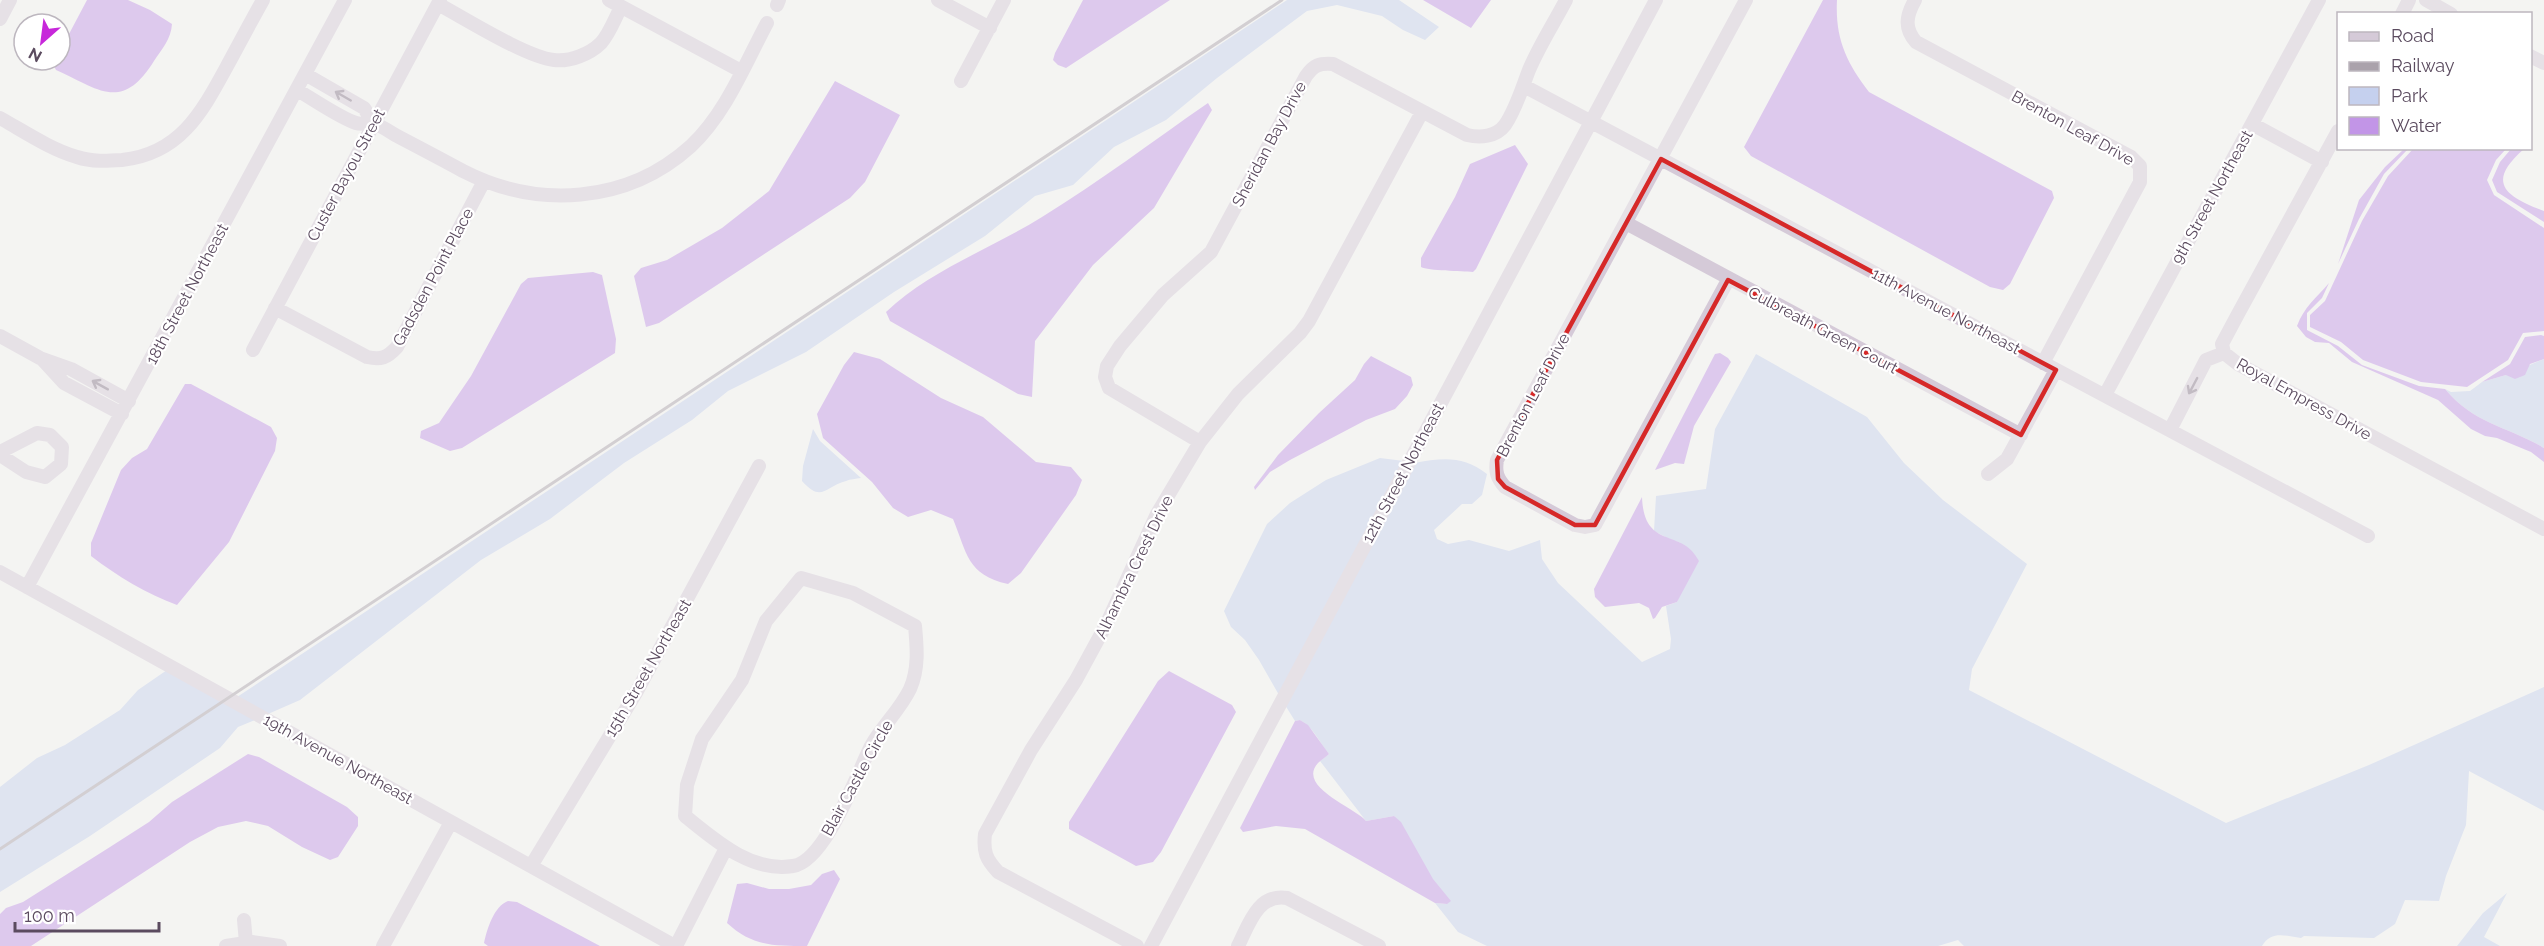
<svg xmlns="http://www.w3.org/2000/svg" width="2544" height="946" viewBox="0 0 2544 946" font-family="Raleway,sans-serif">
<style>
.green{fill:#c5d0ee}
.water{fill:#c295e7}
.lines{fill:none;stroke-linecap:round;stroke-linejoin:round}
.minor{stroke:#d5cad8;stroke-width:14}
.rail{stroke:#aaa2ab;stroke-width:3}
.oneway{stroke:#867789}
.marked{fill:none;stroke:#d62828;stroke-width:4.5;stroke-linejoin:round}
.labels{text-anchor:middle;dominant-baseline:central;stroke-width:4.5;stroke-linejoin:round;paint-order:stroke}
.street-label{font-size:16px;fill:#5b4b5f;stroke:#fff}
</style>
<rect width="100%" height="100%" fill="#f4f4f2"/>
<path class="green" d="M1287,0H1399L1439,27L1425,40L1403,30L1382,16L1337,5L1307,11L1217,78L1166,120L1114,147L1073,185L1035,196L985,236L894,292L806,352L728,391L692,420L624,463L550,519L481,560L300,700L268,714L237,697Z
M1756,354L1867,417L1904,463L1943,500L2027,564L1972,669L1969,690L2226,823L2369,765L2544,687V811L2469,771L2466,825L2446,876L2439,901L2405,900L2395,924L2374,938L2304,936L2301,938C2286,936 2271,930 2262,946H1964L1958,940L1938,946H1487L1458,932L1435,903L1447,904L1394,816L1366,821L1320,761L1329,754C1319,742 1314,728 1300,720L1295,721L1285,705L1414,463C1442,458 1463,455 1487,474L1482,495L1472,504H1462L1434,530L1437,539L1448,544L1469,540L1509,551L1540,540L1542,559L1558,583L1642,662L1670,649L1671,639L1666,606L1677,602L1684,585L1697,564L1679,542L1673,541L1654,531L1656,496L1706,489L1715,429Z
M2544,359V448C2507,426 2474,424 2445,389L2451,392L2470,391L2482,382L2506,375Z
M813,429L820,441L861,478C856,479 850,479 846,481C824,487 822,503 802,481L803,466Z
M1380,458L1404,461L1279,695L1259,660L1245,640L1231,627L1224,611L1267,524L1290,503L1326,480Z
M167,670L255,720L238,727L220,748L90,836L0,892V787L37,758L65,745L120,710L138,690Z
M2507,893L2484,937L2500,946H2457L2483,913Z"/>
<path class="water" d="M87,0H128L150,10L172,24C171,39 162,49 154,61C122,112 100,90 56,70L53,64L55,60H60V51Z
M1083,0H1170L1066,68L1058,65L1053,60L1055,53Z
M1423,0H1491L1471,28Z
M1823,0H1837C1835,38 1846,62 1869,92L2052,191L2054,198L2010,284L2003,290L1990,287L1751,156L1744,147Z
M835,81L900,115L865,182L850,198L659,323L646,327L634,276L641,268L667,260L722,228L769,191Z
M1208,103L1212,110L1154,208L1093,265L1035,341L1032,397L1018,394L890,321L886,312C930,270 991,249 1042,217C1099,182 1153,141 1208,103Z
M1515,145L1528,164L1476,269L1473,272C1462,271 1428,271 1421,267V258L1455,197L1470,164Z
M2404,149H2408L2384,174L2359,219L2338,264L2359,200L2385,167Z
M2413,149H2506L2496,160L2487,180L2494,195L2544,228V331L2523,333L2508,360L2467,387L2421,382L2363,360L2341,342L2310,327V315L2325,301L2362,221L2388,176Z
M2511,149H2524C2486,182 2504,196 2544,211V222L2497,192L2492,180L2500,162Z
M593,272L602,275L616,339L615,353L462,448L450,451L420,438L421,431L439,423L471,376L521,284L528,278Z
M2329,283L2322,298L2307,313V330L2338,346L2362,365L2419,386L2445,389C2474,424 2507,426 2544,448V462L2531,452L2497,438L2485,436L2471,429L2438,400L2352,362L2329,343L2315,342L2306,337L2297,326C2304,307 2316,298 2329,283Z
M2541,335L2544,336V359L2530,364L2525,375L2515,379L2506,375L2482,382L2510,364L2525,337Z
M854,352L880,359L941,398L983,417L1036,462L1071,467L1082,480L1076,495L1021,573L1008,584C967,575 967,553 953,519L931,510L908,517L893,508L872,482L823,438L817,414L844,365Z
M1720,353L1728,358L1731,362L1694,426L1684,464L1675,463L1655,470L1715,354Z
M1371,356L1411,377L1413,385L1407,396L1395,409L1366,420L1290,460L1270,472L1255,490L1254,487L1278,455L1319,413L1355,380L1364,364Z
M185,384H191L271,427L277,438L275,451L229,542L177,605C147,594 117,576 91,556V543L121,470L132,458L147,449Z
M1642,497C1644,551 1682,527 1699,561L1677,602L1662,607L1655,618L1653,619L1649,608L1639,603L1605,607L1595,597L1594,589Z
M1169,671L1232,705L1236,712L1161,852L1153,862L1136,866L1069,829V822L1158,681Z
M1300,720L1308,725L1329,754C1326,757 1321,760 1318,763C1296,787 1356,808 1366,821L1394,816L1401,822L1433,879L1451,901L1447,904L1435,903L1305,829L1276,826L1243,832L1240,828L1295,721Z
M248,754L259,757L347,807L358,817V826L338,857L330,860L302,847L268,826L246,821L218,827L190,842L31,946H0V914L6,908L23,902L110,847L149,822L172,802Z
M834,870L840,879L807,946C773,946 752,946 727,923L737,884L747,883L769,889H789L811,885L822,874Z
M508,901L517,902L600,946H488L484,943C487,929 494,906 508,901Z"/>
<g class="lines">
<path class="minor" d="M609,0L741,71
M938,0L990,28
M1915,0C1906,16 1904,28 1916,42L2131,157L2140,166V182L2043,363
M2426,0L2451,14
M438,4C466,19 526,57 554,60C570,62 590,54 601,43C610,33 615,18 621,7
M777,5L779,0
M2402,14L2409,0
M0,19L10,0
M2530,56L2544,63
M305,74L364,108L374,124
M961,81L1004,0
M1524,86L2368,536
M297,90C313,99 340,118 356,123C362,125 369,122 374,124C383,126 391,133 399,137C420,148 441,159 463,171C537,209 627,204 691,146C726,113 745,64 767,23
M0,118C25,132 50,149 77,157C92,162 107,161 122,160C179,154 201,114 226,68C238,46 250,23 263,0
M2252,124L2322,162
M2338,131L2238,314L2222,344L2224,353L2238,364L2544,529
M1626,223L2021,435
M1728,280L1595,525L1585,527L1575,525L1505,487C1497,478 1495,472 1497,460L1746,0
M275,308L367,357C381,360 387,358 397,347L484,181
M0,336L40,358L71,369L129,401
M253,350L440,0
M42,359L64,383L122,414
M2105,395L2319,0
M2170,430L2206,360L2224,353
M1200,442L1109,388L1105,377L1107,366L1120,346L1163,295L1211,252L1306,76C1314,65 1319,63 1333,64L1467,135C1480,138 1496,137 1505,125C1516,109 1522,88 1529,70C1539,46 1554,23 1566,0
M0,452L37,433L50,435L62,447L61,464L45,477L26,472L0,455
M1988,474L2007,459L2056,370
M0,572L675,946
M801,578L853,593L915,626C917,647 919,669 910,689C900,710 882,726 871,746C858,772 825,862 793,866C751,873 715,840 685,816L687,785L702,739L742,680L766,621Z
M27,587L345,0
M531,866L637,691L759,466
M244,920L246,943
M226,946L252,942L280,946
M383,946L451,822
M676,946L726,848
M1137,946L998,872C986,859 983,852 985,834L1031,750L1076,680L1107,623L1157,514L1200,442L1238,394L1300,333L1309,321L1422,112
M1151,946L1656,0
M1238,946C1249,924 1258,893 1287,898L1379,946"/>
<path class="rail" d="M0,849L1282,0"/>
</g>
<defs><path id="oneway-shaft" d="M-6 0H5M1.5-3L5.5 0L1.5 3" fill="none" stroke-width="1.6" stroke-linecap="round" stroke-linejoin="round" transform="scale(1.5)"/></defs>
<g class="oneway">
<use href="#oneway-shaft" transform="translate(343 96) rotate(-150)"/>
<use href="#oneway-shaft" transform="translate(100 385) rotate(-151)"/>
<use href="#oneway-shaft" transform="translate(2193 386) rotate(118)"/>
</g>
<path d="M0 0H2544V946H0ZM1661,159L2056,370L2021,435L1728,280L1595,525H1575L1505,487L1498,479L1497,460Z" fill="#f4f4f2" fill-opacity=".55" fill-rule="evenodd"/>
<path class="marked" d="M1661,159L2056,370L2021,435L1728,280L1595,525H1575L1505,487L1498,479L1497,460Z"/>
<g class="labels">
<g class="street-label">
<text transform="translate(2073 128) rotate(29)">Brenton Leaf Drive</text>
<text transform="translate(1269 144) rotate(-62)">Sheridan Bay Drive</text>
<text transform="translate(346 175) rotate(-62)">Custer Bayou Street</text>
<text transform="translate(2212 197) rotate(-61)">9th Street Northeast</text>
<text transform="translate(433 277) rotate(-62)">Gadsden Point Place</text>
<text transform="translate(187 294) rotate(-62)">18th Street Northeast</text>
<text transform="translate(1946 311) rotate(28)">11th Avenue Northeast</text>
<text transform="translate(1823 330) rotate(28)">Culbreath Green Court</text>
<text transform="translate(1533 395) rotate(-62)">Brenton Leaf Drive</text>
<text transform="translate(2304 399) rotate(29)">Royal Empress Drive</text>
<text transform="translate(1403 473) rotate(-62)">12th Street Northeast</text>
<text transform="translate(1134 567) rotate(-64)">Alhambra Crest Drive</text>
<text transform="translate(648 668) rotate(-60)">15th Street Northeast</text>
<text transform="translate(338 759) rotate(29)">19th Avenue Northeast</text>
<text transform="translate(857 778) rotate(-61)">Blair Castle Circle</text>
</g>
</g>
<rect x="2337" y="12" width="195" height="138" fill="#ffffff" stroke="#bdb7bf" stroke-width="1.5"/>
<rect x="2349" y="32" width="30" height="9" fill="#d5cad8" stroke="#bdb7bf" stroke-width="1.5"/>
<text x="2391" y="42" font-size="18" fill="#5b4b5f">Road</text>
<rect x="2349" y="62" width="30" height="9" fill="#aaa2ab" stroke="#bdb7bf" stroke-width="1.5"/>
<text x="2391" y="72" font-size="18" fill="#5b4b5f">Railway</text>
<rect x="2349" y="87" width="30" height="18" fill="#c5d0ee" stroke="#bdb7bf" stroke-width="1.5"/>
<text x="2391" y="102" font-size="18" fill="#5b4b5f">Park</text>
<rect x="2349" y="117" width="30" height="18" fill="#c295e7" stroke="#bdb7bf" stroke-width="1.5"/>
<text x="2391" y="132" font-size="18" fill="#5b4b5f">Water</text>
<g transform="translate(42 42) rotate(208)"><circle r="28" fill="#ffffff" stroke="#bdb7bf" stroke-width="1.5"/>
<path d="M0-4.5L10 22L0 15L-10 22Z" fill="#c727da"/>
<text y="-9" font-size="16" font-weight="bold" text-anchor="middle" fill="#5b4b5f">N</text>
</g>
<path d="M15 922v9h144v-9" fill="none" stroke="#5b4b5f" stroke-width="3"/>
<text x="24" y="922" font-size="18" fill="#5b4b5f" stroke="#ffffff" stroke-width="4.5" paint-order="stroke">100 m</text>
</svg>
